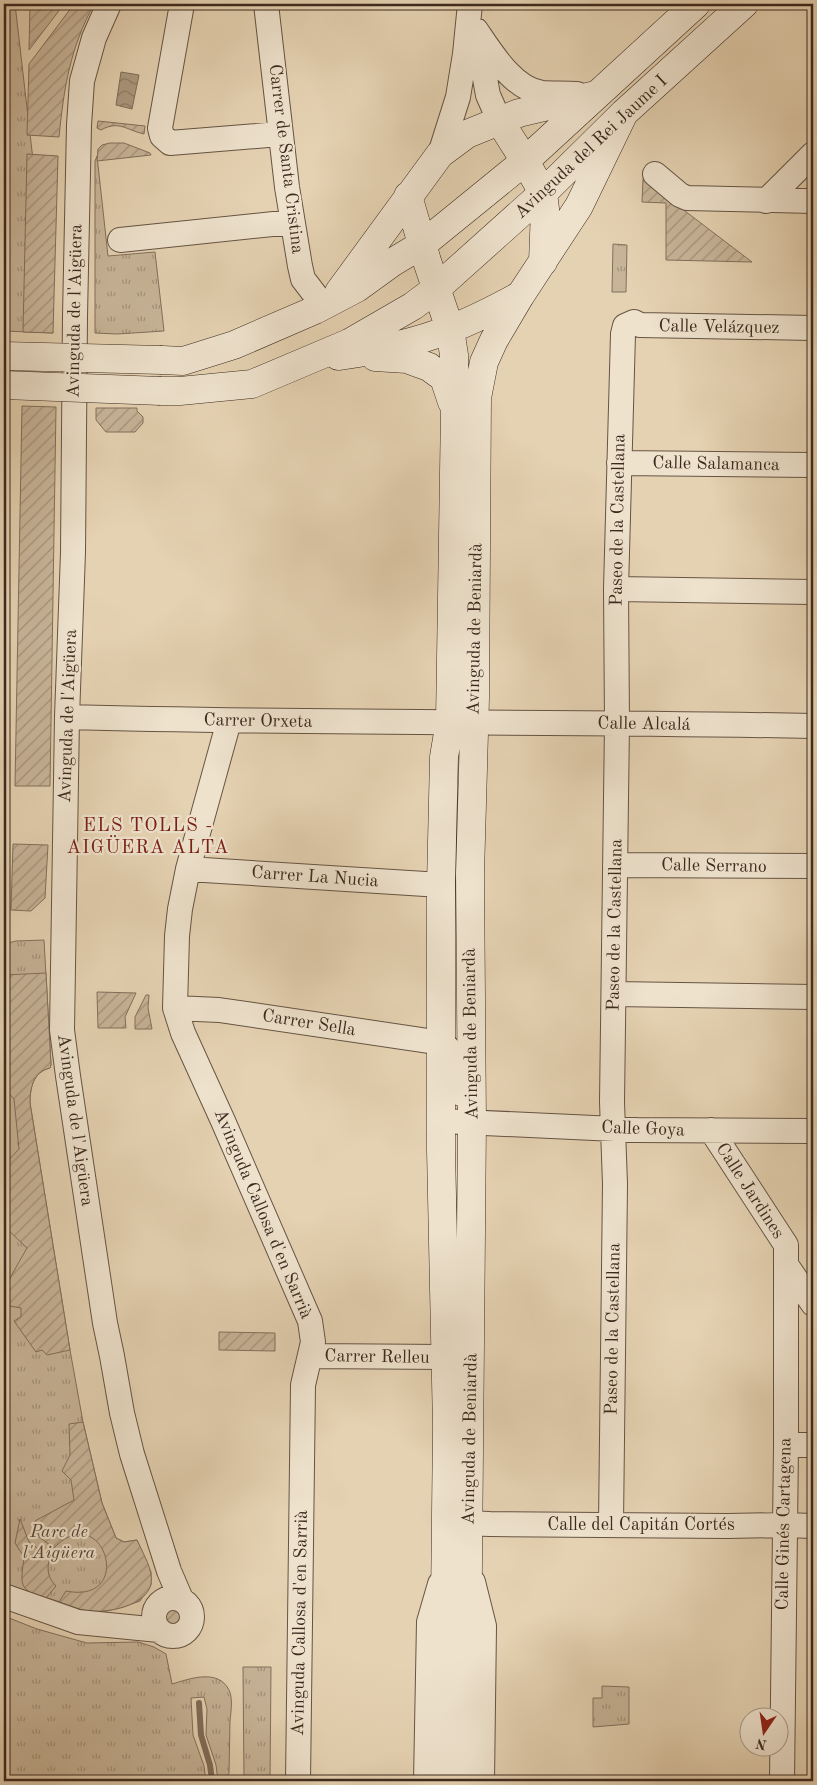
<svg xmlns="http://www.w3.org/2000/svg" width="817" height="1785" viewBox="0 0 817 1785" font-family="'Old Standard TT',serif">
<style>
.grass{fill:url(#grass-tufts);stroke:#82705c}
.garden{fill:url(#garden-furrows);stroke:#82705c}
.water{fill:url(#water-waves);stroke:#7f6d59}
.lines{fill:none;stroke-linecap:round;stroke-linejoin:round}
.stream{stroke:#7f6d59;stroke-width:6}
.minor-casing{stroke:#665444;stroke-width:26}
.secondary-casing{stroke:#3c2a1f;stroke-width:29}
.minor{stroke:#eee2cd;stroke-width:24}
.secondary{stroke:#eee2cd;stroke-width:28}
.secondary-bridge-casing{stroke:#3c2a1f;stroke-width:29;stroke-linecap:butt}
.secondary-bridge{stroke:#eee2cd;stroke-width:28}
.labels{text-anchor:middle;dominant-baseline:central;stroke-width:4.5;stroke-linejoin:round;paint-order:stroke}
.street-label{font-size:18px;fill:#3c2a1f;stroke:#eee2cd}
.park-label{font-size:18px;font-style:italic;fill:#584637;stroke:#eee2cd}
.neighbourhood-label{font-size:19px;letter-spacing:1px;fill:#7a1f14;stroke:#eee2cd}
</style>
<defs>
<pattern id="grass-tufts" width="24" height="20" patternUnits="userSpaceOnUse" patternTransform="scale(1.25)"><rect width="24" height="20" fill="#c8b599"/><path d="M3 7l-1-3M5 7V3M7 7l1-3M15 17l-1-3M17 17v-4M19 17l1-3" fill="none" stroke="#a4937c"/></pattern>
<pattern id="garden-furrows" width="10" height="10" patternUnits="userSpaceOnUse" patternTransform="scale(1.25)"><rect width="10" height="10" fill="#c8b599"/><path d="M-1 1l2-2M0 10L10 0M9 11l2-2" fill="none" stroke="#a4937c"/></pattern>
<pattern id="water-waves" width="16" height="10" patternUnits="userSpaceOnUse" patternTransform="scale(1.25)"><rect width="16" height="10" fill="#ac9980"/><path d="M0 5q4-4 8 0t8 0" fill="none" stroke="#8d7d68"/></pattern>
</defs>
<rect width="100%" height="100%" fill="#e5d2b2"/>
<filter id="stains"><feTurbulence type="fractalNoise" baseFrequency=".004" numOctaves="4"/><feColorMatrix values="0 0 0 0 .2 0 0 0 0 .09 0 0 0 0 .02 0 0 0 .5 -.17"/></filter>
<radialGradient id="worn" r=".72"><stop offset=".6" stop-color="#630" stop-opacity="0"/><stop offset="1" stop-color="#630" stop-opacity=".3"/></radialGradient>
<path class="grass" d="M4,4H15L53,333L4,331Z
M97,156L108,256L155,252L164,331L117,334L95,333V161Z
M613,244L627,245L626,292H612Z
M44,940L51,1065L50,1068C33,1072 30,1088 30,1103L70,1350L83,1422L102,1503L116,1538L124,1542L137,1540L151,1572V1585L140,1601L123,1607L107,1611H88L4,1584V944L16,941Z
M4,1616L37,1629L87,1643L138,1642L154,1647L166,1654L172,1684C189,1679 218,1668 229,1690C233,1698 231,1712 230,1721C230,1738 229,1756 229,1773L224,1781H218L216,1765L206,1735L207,1709L204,1697L191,1698L193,1735L204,1766L206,1781H4Z
M243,1667H271L270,1781H244Z
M602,1686L629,1687V1724L593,1727V1698H602Z"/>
<path class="garden" d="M30,4H64L29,50Z
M74,4H94C70,49 64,87 59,137L27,135L29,64Z
M98,121L145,126L144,134C126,130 119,120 101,130L97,128Z
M110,143H124L150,153L151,155L97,161L98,149L102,145Z
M27,154L58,156L53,333L23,332Z
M643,179L752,262L666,260V203L642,202Z
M22,406L56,407L50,786H15Z
M96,408H137V411L143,417V423L135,432H106L96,420Z
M13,844L48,845L45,898L31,911L11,910Z
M46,973L51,1065L50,1068C33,1072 30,1088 30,1103L70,1350L47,1355L42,1350L36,1352L14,1321L21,1317V1308L10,1306L6,1285L27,1248L4,1226V1165L19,1149L14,1099L4,1088V975Z
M97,992L136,993L125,1017L126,1028H98Z
M146,995H149L148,1008L152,1029H135V1017Z
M219,1332L275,1333V1351L219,1350Z
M83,1422L102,1503L116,1538L124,1542L137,1540C142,1552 154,1570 151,1584C146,1606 108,1613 89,1611C79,1610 69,1605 59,1602L66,1591C137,1605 103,1497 54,1548L39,1537L35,1521L74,1500L71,1480L62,1471L70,1455L69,1424Z
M20,1519L29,1542L50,1558C46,1569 48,1578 56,1586L46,1598C17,1590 21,1584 24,1557L15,1543Z
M159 1617a14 14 0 1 1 28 0a14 14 0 1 1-28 0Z"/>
<path class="water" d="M121,72L139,75L132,109L116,105Z"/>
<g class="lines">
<path class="stream" d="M199,1703L201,1735L210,1765L212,1781"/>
<g class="minor-casing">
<path id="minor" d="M109,4L94,38L82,81L79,125L75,316L73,552L67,717L62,1030L68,1076L105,1323L112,1356L122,1413L132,1454L169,1571L181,1599
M182,4L160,128L162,136L170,143L280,134
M266,4L287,187L300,266L303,279L316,296L325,305
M476,30C491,52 513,89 542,93C553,94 565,93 577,94
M478,40L488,95L499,120
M440,154L458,97L465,54L470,4
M655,174L680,195L687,198L813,201
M766,201L813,154
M120,240L292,222
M619,463L813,465
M616,589L813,592
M67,717C315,724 564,721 813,726
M229,721L188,869L180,909L177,936L175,1008L183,1033L223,1121L310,1321L313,1342L303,1385L298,1781
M615,865L813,866
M188,869L441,885
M614,994L813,997
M175,1008L219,1010L442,1043C462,1058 460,1070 461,1094
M442,1121L637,1130L813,1131
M711,1130L786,1245V1445L782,1781
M787,1266L813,1304
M310,1356L445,1357
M786,1445H813
M455,1514L460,1523L490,1524L727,1526L784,1525L813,1526
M611,1524L615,1184L612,1102L617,723L616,589L623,334L625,326L634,322L640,325L813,328
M473,1582L484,1626L482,1781
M4,1596L78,1622L159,1630
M154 1617a19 19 0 1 1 38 0a19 19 0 1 1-38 0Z
M426,1781L429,1622L440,1584"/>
</g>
<g class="secondary-casing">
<path id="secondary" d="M499,120L525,161L543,193L545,209L543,262
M408,196L427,261L450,329L454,355L455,411L450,721L444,757L441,885V1150L447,1426L443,1781
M339,292L440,154L467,134L519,113L595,95
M338,356C376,351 415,343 450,329C474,320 497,308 519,296
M375,357L407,359L429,367L444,378L452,402
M162,360L183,361L234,345L315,310L357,288L393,262L423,244L525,161L696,4
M161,391H180L252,384L349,343L413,306L437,288L543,193L624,113L744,4
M466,1781L472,1123L470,874L475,698L477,398L484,362L494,340L520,296L579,206L624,113"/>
</g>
<use href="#minor" class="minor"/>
<use href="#secondary" class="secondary"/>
<g class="secondary-bridge-casing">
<path id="secondary-bridge" d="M4,356L162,360
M4,385L161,391"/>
</g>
<use href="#secondary-bridge" class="secondary-bridge"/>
</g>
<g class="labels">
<g class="street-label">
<text transform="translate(591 147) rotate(-43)">Avinguda del Rei Jaume I</text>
<text transform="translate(286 159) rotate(83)">Carrer de Santa Cristina</text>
<text transform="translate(75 311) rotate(-89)">Avinguda de l'Aigüera</text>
<text transform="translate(719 327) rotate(1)">Calle Velázquez</text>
<text transform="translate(716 464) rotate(1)">Calle Salamanca</text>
<text transform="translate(618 520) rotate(-89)">Paseo de la Castellana</text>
<text transform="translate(475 629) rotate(-89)">Avinguda de Beniardà</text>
<text transform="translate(68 716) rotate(-88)">Avinguda de l'Aigüera</text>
<text transform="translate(258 721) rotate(1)">Carrer Orxeta</text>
<text transform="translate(644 724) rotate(1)">Calle Alcalá</text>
<text transform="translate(714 866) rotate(1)">Calle Serrano</text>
<text transform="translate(315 877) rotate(4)">Carrer La Nucia</text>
<text transform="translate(615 925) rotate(-89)">Paseo de la Castellana</text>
<text transform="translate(309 1023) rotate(9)">Carrer Sella</text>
<text transform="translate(471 1034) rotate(-91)">Avinguda de Beniardà</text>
<text transform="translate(75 1120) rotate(82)">Avinguda de l'Aigüera</text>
<text transform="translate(643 1129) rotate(2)">Calle Goya</text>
<text transform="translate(750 1191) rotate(57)">Calle Jardines</text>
<text transform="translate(263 1214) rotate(67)">Avinguda Callosa d'en Sarrià</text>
<text transform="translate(613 1329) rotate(-89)">Paseo de la Castellana</text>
<text transform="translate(377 1357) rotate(1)">Carrer Relleu</text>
<text transform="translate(470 1439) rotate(-89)">Avinguda de Beniardà</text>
<text transform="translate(784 1524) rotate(-89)">Calle Ginés Cartagena</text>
<text x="641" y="1525">Calle del Capitán Cortés</text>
<text transform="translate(300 1623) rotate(-89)">Avinguda Callosa d'en Sarrià</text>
</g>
<g class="park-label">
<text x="59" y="1532">Parc de<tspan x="59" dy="21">l'Aigüera</tspan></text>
</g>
<g class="neighbourhood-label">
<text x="148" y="826">ELS TOLLS -<tspan x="148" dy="22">AIGÜERA ALTA</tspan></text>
</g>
</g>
<rect width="817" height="1785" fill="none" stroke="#e5d2b2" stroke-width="20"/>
<rect x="5" y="5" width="807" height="1775" fill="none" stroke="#3c2a1f" stroke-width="2.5"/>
<rect x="10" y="10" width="797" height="1765" fill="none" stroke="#3c2a1f"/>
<g transform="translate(764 1732) rotate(193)"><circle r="24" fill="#eee2cd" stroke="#a79887"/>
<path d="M0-4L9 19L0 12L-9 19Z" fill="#8f2418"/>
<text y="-8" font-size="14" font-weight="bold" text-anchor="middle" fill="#3c2a1f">N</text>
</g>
<rect width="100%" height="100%" filter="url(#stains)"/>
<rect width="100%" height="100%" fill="url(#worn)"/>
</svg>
